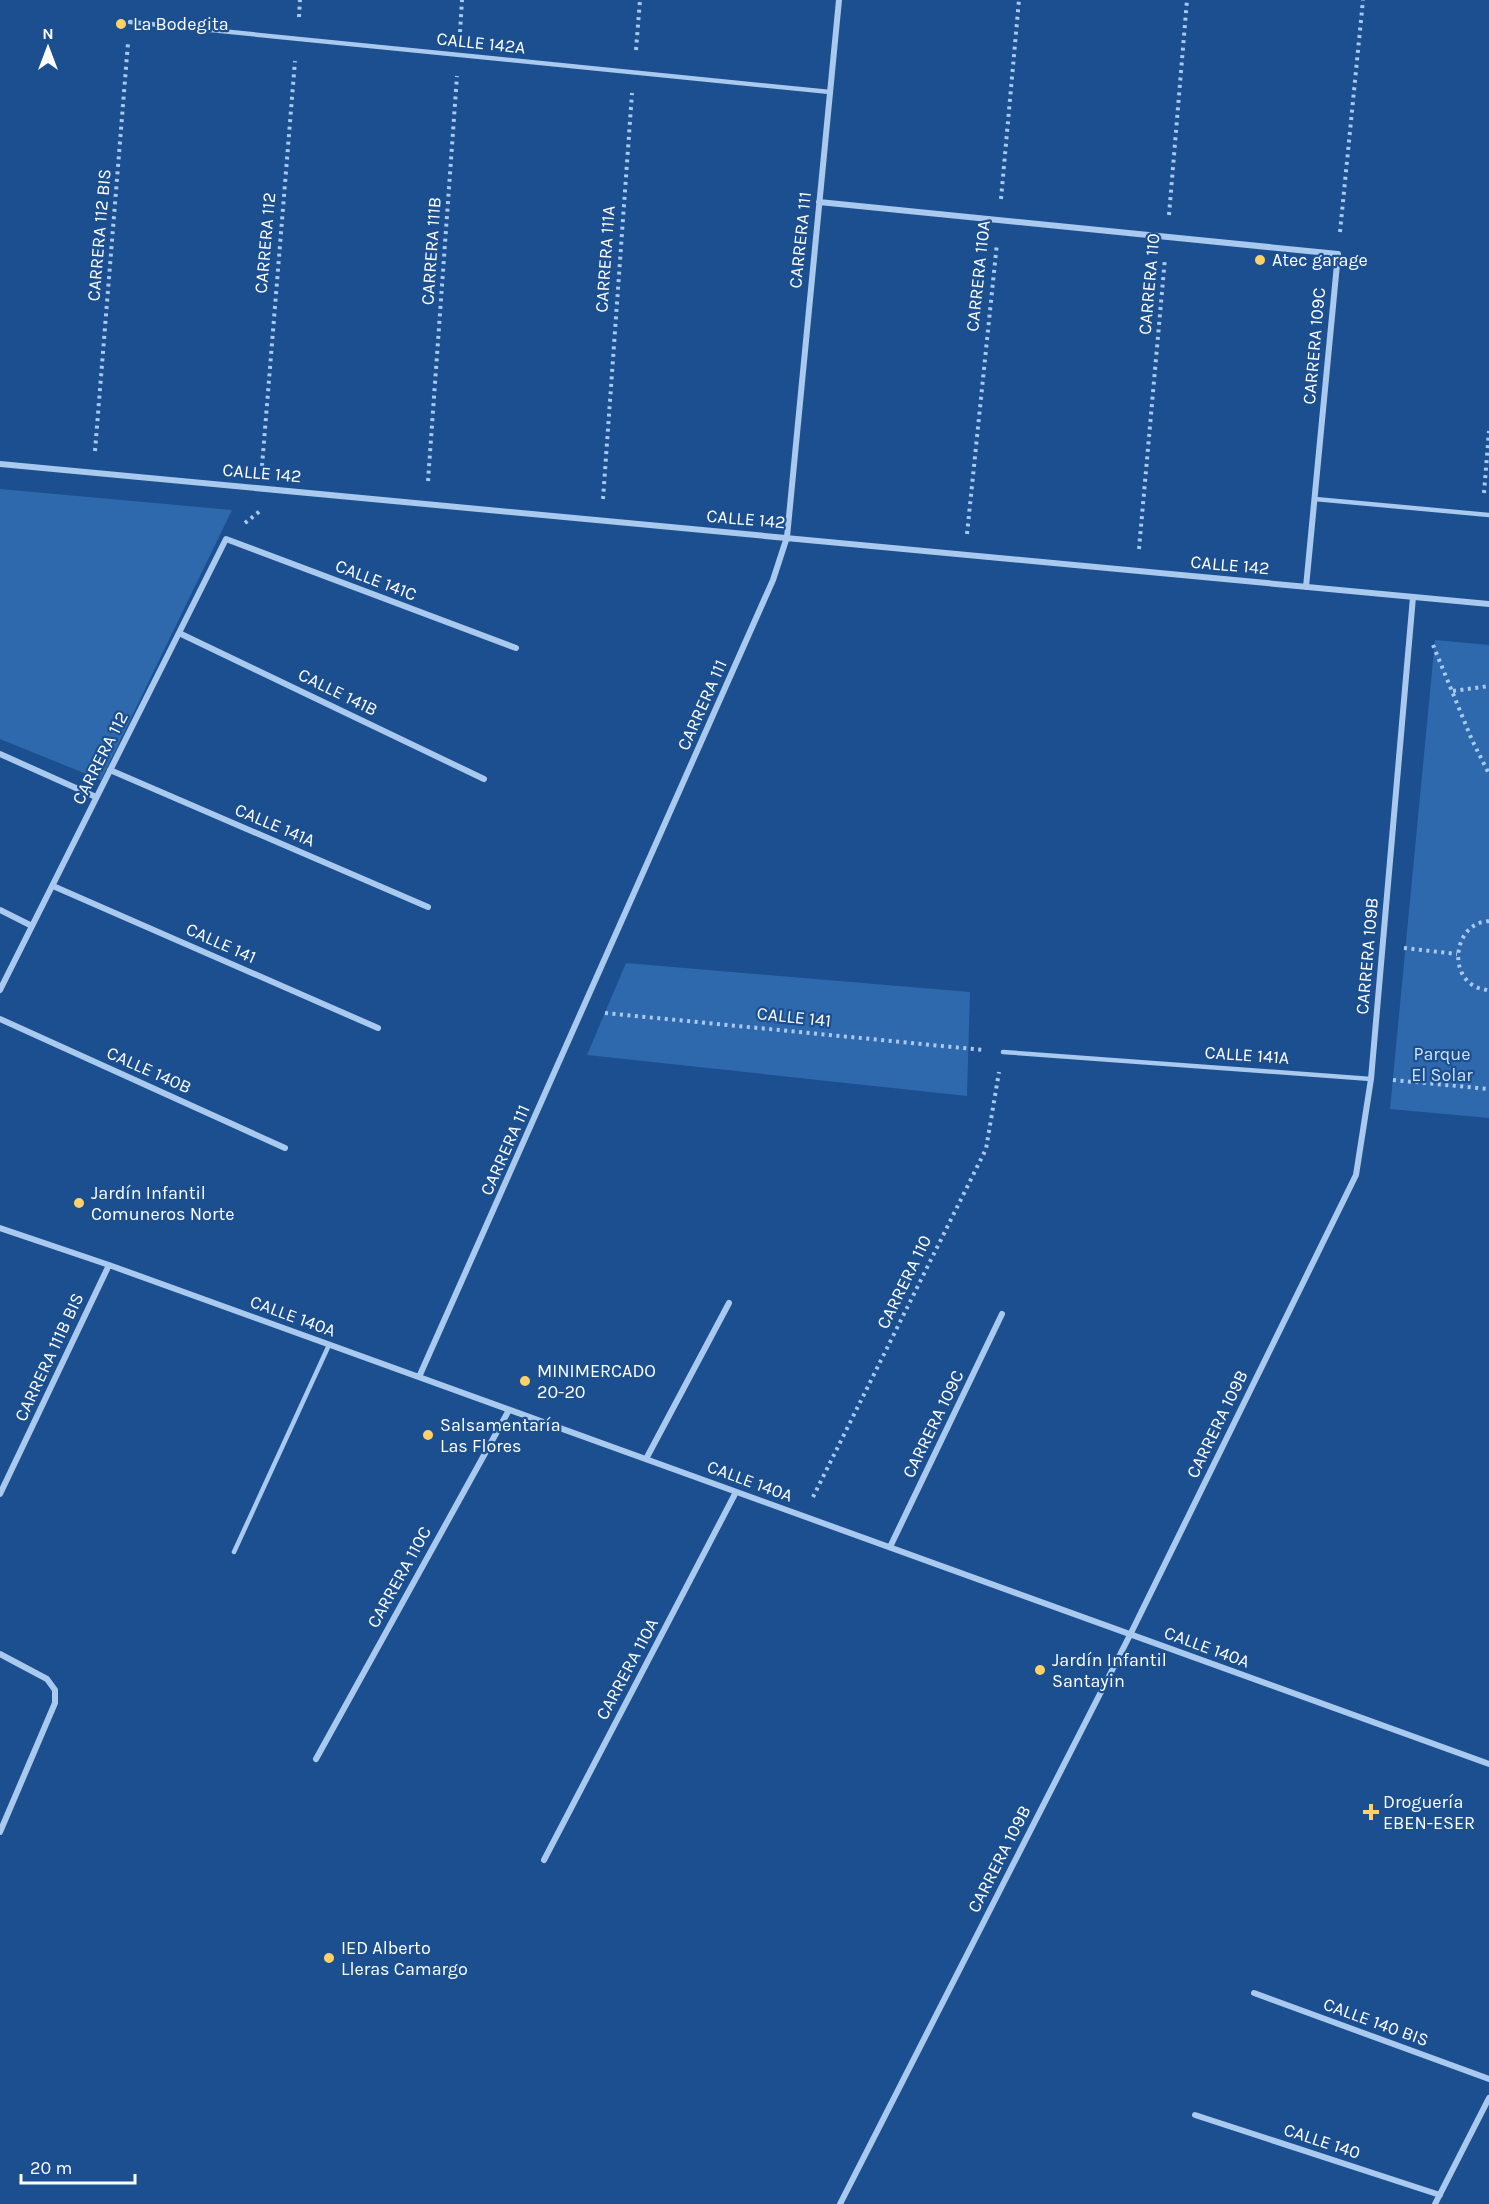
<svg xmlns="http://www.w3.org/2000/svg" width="1489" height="2204" viewBox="0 0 1489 2204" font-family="Karla,sans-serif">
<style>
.green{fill:#2e69ad}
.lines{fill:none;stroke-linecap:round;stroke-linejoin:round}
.path{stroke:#a9c9ee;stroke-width:4;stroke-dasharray:3 4.5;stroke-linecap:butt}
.lane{stroke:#a9c9ee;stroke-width:4.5}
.street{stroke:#a9c9ee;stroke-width:6}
.poi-dot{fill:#ffd166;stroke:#1b4f8f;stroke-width:2}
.labels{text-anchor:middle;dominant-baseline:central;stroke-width:4.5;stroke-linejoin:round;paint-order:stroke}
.poi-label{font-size:18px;fill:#fff;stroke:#1b4f8f;text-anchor:start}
.street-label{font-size:18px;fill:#fff;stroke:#1b4f8f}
.park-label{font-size:18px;fill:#cfe3fa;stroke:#1b4f8f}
</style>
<rect width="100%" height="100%" fill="#1b4f8f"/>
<path class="green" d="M0,489L232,510L101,780L0,739Z
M1435,640L1489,645V1118L1390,1109Z
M626,963L970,992L967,1096L587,1055Z"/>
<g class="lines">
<path class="path" d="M299,17L300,0
M460,32L462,0
M636,50L640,0
M1001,199L1019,0
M1169,215L1187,0
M1340,232L1363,0
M95,451L128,43
M262,466L295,61
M428,481L457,76
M1484,493L1489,431
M603,499L632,93
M245,523L260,511
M967,534L997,243
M1139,549L1165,258
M1433,645L1472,740L1489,774
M1453,691L1489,686
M1489,921C1485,922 1479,922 1475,925C1454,937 1451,975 1476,987C1480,989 1485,989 1489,991
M1404,948L1457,954
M605,1013L983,1050
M1393,1080L1489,1089
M813,1497L986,1149L999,1072"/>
<path class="lane" d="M130,22L830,92
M1315,499L1489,515
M1003,1052L1371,1079
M234,1552L329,1345"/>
<path class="street" d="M819,202L1338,254L1306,587
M0,464L1489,604
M179,633L484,779
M0,754L96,797
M110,770L428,907
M53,886L378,1028
M0,910L32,926
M0,990L226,539L516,648
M0,1019L285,1148
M0,1228L109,1265L1489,1764
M419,1377L773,580L787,537L839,0
M646,1459L729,1303
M0,1494L109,1265
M890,1547L1002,1314
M0,1654L47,1679L55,1690V1703L0,1832
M316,1759L509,1410
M544,1860L736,1492
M1254,1993L1489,2079
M1195,2115L1440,2195
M840,2204L1130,1635L1356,1175L1371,1079L1413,597
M1435,2204L1489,2098"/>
</g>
<g class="poi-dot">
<circle cx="121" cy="24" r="6"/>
<circle cx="1260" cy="260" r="6"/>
<circle cx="79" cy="1203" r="6"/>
<circle cx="525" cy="1381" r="6"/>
<circle cx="428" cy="1435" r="6"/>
<circle cx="1040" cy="1670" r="6"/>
<path d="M1368 1803h6v6h6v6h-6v6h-6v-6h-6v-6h6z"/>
<circle cx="329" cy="1958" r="6"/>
</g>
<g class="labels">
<g class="poi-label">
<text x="133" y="24">La Bodegita</text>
<text x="1272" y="260">Atec garage</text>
<text x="91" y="1193">Jardín Infantil<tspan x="91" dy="21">Comuneros Norte</tspan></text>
<text x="537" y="1371">MINIMERCADO<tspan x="537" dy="21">20-20</tspan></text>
<text x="440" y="1425">Salsamentaría<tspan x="440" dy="21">Las Flores</tspan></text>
<text x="1052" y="1660">Jardín Infantil<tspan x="1052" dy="21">Santayin</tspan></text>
<text x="1383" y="1802">Droguería<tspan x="1383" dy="21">EBEN-ESER</tspan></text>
<text x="341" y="1948">IED Alberto<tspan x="341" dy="21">Lleras Camargo</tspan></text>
</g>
<g class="street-label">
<text transform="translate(481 43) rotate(6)">CALLE 142A</text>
<text transform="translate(99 235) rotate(-85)">CARRERA 112 BIS</text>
<text transform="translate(800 240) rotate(-84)">CARRERA 111</text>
<text transform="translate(265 243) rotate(-85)">CARRERA 112</text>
<text transform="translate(431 251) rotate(-86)">CARRERA 111B</text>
<text transform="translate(605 259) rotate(-86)">CARRERA 111A</text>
<text transform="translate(978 276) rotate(-84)">CARRERA 110A</text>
<text transform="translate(1149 284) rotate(-85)">CARRERA 110</text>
<text transform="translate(1314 346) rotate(-85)">CARRERA 109C</text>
<text transform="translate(262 473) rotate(5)">CALLE 142</text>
<text transform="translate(746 519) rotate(5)">CALLE 142</text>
<text transform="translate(1230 565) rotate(5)">CALLE 142</text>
<text transform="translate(376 580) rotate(21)">CALLE 141C</text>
<text transform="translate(338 692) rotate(26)">CALLE 141B</text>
<text transform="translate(702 705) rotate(-66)">CARRERA 111</text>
<text transform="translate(100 758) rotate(-63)">CARRERA 112</text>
<text transform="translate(275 825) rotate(23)">CALLE 141A</text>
<text transform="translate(221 943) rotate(24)">CALLE 141</text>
<text transform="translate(1367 956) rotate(-85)">CARRERA 109B</text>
<text transform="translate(794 1017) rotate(6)">CALLE 141</text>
<text transform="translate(1247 1055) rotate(4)">CALLE 141A</text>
<text transform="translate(149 1070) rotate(24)">CALLE 140B</text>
<text transform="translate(505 1150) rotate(-66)">CARRERA 111</text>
<text transform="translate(904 1282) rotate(-64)">CARRERA 110</text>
<text transform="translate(293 1316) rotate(20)">CALLE 140A</text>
<text transform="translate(49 1357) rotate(-65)">CARRERA 111B BIS</text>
<text transform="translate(933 1424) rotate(-64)">CARRERA 109C</text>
<text transform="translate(1217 1424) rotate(-64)">CARRERA 109B</text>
<text transform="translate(750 1481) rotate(20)">CALLE 140A</text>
<text transform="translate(399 1577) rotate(-61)">CARRERA 110C</text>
<text transform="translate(1207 1647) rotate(20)">CALLE 140A</text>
<text transform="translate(627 1669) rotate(-62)">CARRERA 110A</text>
<text transform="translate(999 1859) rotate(-63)">CARRERA 109B</text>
<text transform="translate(1376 2022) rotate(20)">CALLE 140 BIS</text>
<text transform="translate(1322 2141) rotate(18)">CALLE 140</text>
</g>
<g class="park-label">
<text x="1442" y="1054">Parque<tspan x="1442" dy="21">El Solar</tspan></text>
</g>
</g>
<g transform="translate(48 48)" stroke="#1b4f8f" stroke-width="4.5" paint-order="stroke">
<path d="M0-4.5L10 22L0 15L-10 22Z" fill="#ffffff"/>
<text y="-9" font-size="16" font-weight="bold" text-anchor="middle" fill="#ffffff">N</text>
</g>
<path d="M21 2174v9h114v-9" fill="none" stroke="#ffffff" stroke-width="3"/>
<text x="30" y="2174" font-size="18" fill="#ffffff" stroke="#1b4f8f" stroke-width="4.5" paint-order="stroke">20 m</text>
</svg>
